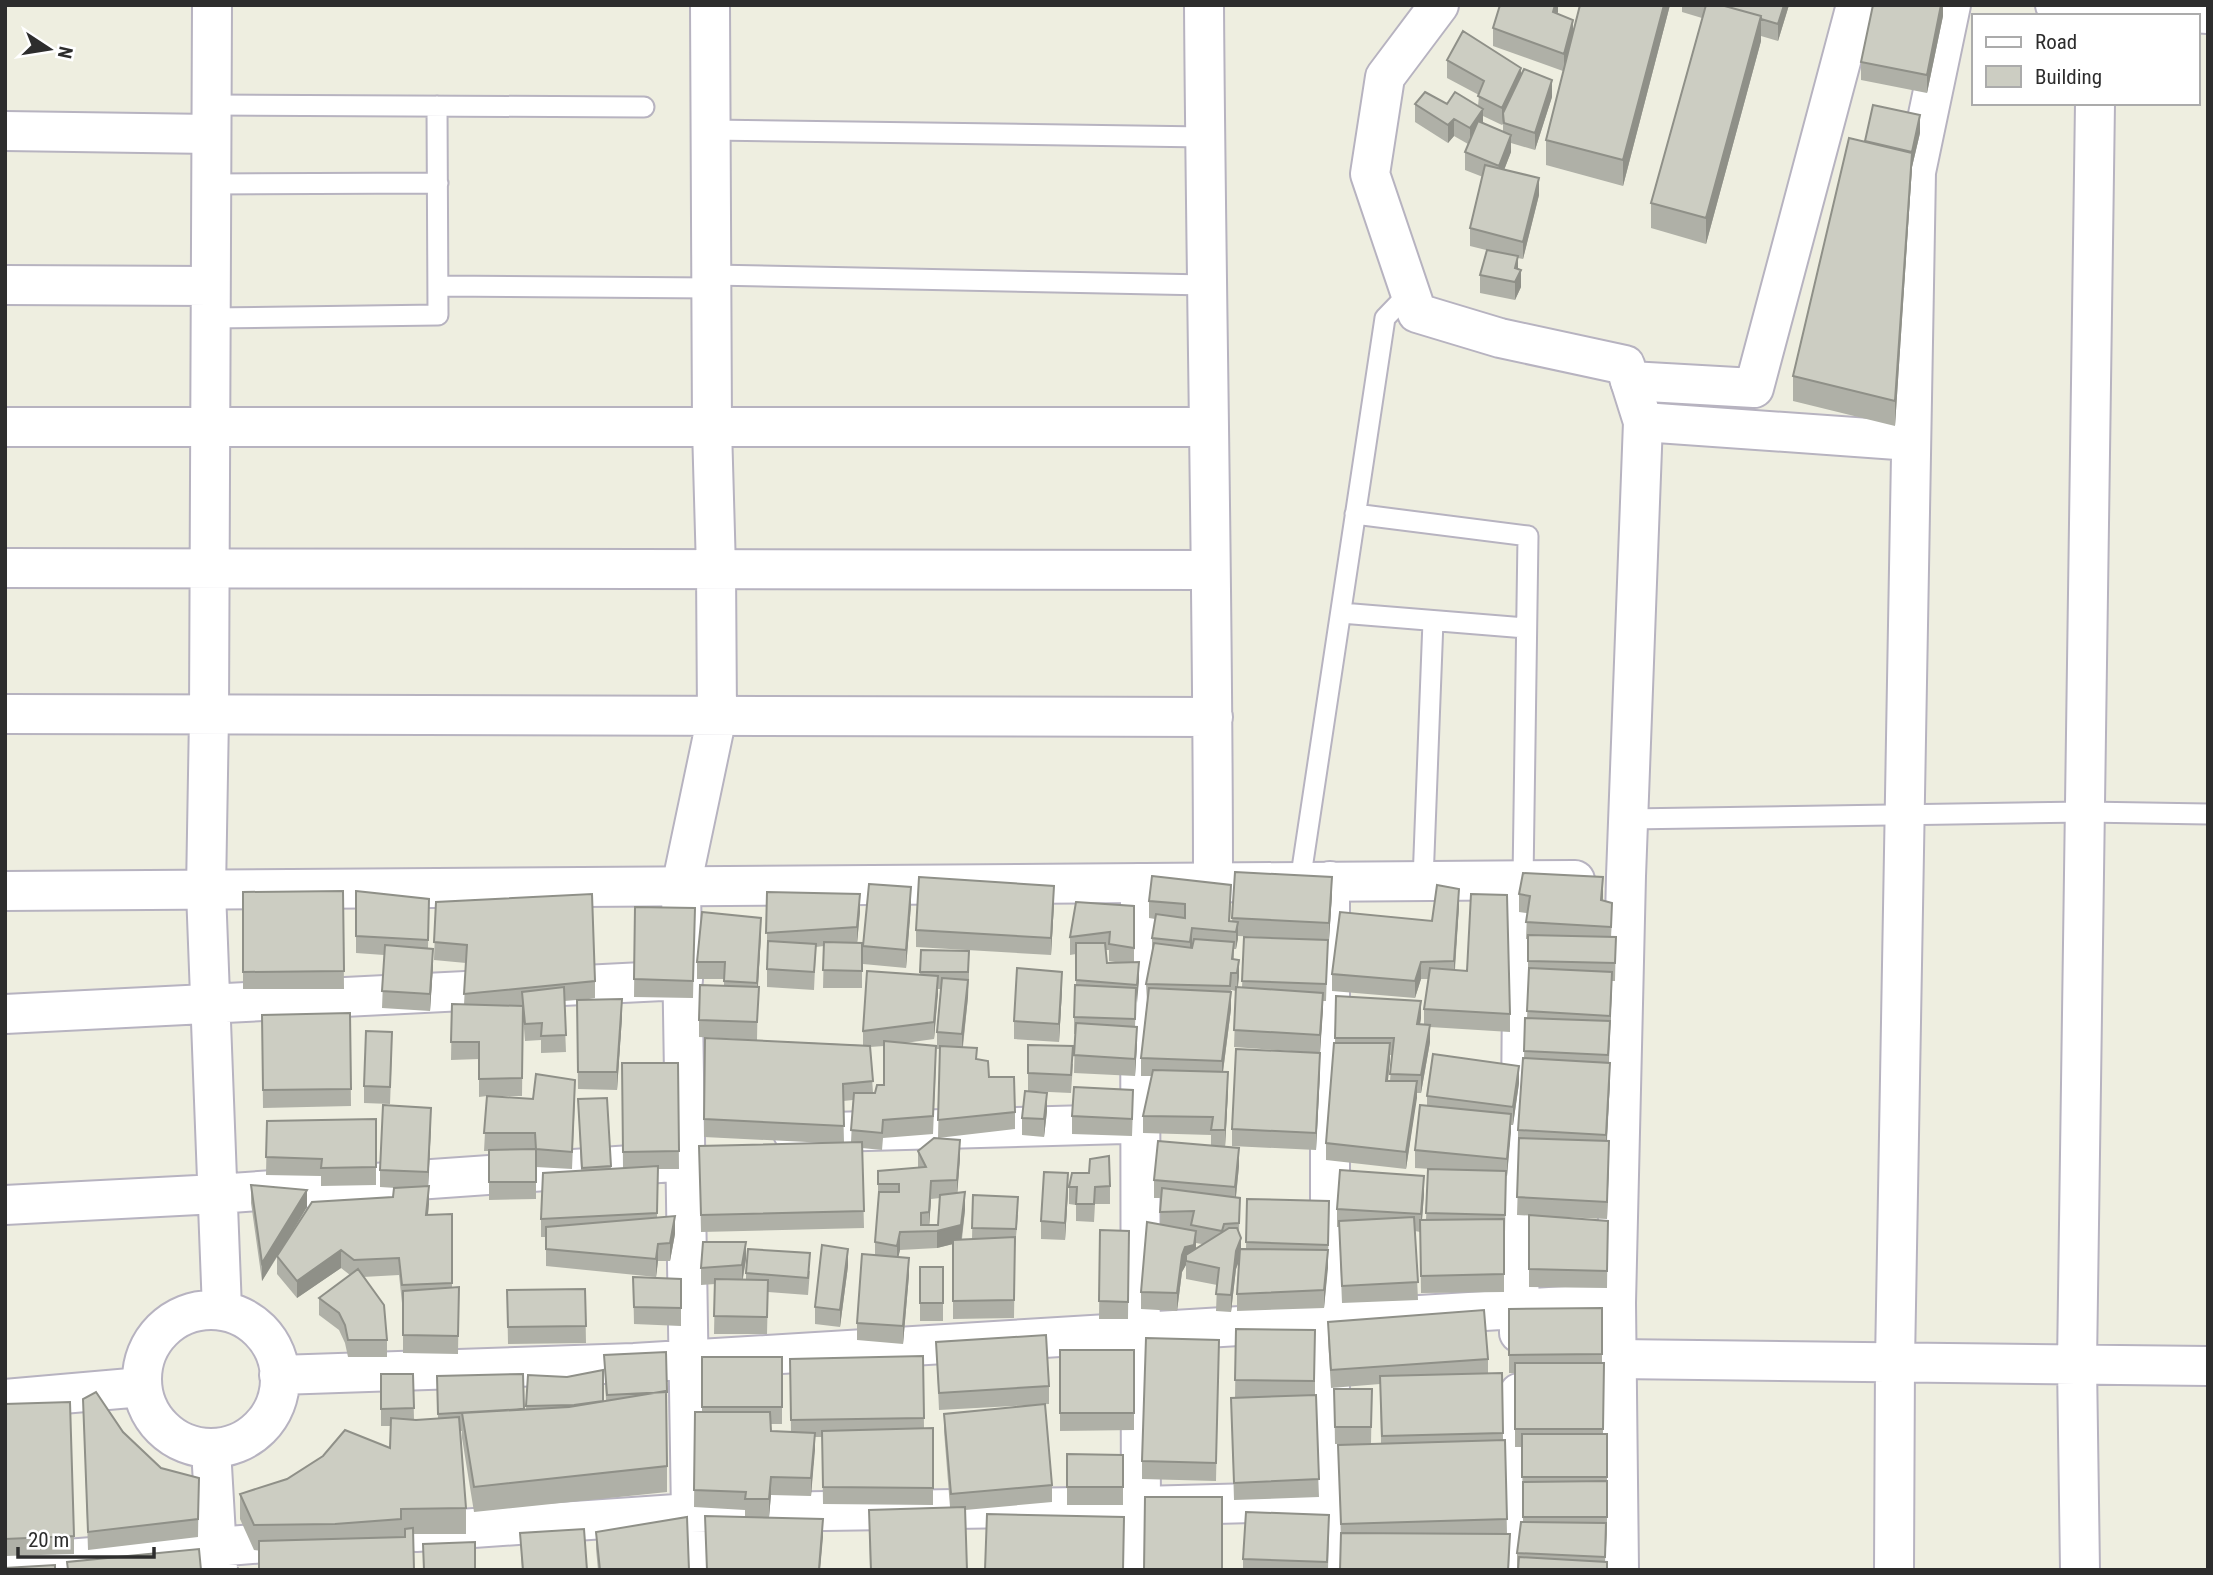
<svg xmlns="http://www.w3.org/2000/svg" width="2213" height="1575" viewBox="0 0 2213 1575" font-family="'Roboto Condensed',sans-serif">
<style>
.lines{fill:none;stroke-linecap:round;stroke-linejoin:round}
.lane-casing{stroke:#b7b3c0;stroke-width:23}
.street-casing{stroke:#b7b3c0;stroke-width:42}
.secondary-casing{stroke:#b7b3c0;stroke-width:42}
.lane{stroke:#fff;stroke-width:19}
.street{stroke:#fff;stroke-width:38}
.secondary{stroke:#fff;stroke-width:38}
.wall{fill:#afb0a7;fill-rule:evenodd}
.shaded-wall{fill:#8f9088}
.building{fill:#cccdc2;stroke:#8f9088;stroke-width:2}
</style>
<rect width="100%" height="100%" fill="#eeeee0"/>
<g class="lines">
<g class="lane-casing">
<path id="lane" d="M212,105L644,107
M711,130L1205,137
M211,184L438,183
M712,275L1207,285
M438,286L712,288
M210,318L438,315L437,106
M1355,514L1528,536L1523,880
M1341,613L1526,628
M1628,819L2085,812L2208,814
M1423,881L1433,621
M1300,882L1385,318L1410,292"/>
</g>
<g class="street-casing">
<path id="street" d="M212,5L209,716L206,891L222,1310
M1204,5C1206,298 1213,590 1213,882
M5,131L211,134
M5,285L210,286
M1630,381L1754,388L1856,5
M1643,422L1911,441
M5,427H1208
M5,568L1209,570
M5,714L1213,717
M1330,881V1570
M1140,883L1141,1570
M5,1014L683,980
M793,1133L1125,1124
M5,1205L217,1194L674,1162
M142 1379a69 69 0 1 1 138 0a69 69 0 1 1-138 0Z
M1519,1333L1523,880
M1617,1359L2208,1366
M279,1375L634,1363L1616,1303
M5,1399L142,1387
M211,1449L218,1570
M416,1532L691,1513L1141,1506L1330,1501
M5,1564L303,1540
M694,1570L691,1513L681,887L717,716L716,569L712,428L710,5
M1517,1570L1519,1393
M1894,1570L1895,1362L1916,172L1951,5
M2080,1570L2077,1364L2095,103"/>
</g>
<g class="secondary-casing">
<path id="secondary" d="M1439,5L1385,77L1370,174L1417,313L1500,338L1625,365L1643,422L1626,876L1616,1303L1619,1570
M2055,5L2208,14
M5,891L1575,880"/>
</g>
<use href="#lane" class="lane"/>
<use href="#street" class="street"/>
<use href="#secondary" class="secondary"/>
</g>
<path class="wall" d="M1558,5L1557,14L1573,34L1670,5L1623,186L1546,165V140L1563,71L1493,46V28Z
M1682,5H1789L1778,41L1761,36V41L1706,244L1651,228V203L1702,18L1682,12Z
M1943,5V16L1927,93L1861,80V62Z
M1447,60L1521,75L1552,97L1535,150L1511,143V152L1504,170L1539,195L1523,259L1518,258V269L1521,287L1515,300L1480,293V275L1490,251L1470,246V228L1483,177L1465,170V152L1468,144L1454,136L1448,143L1415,122V104H1447L1478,106L1479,95L1447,78ZM1483,116L1502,125L1503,124V131L1483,123Z
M1920,133L1912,167L1895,426L1793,401V376L1865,141Z
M1235,872L1332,894L1329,940H1328L1326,1001H1323L1320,1053L1234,1047L1236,991L1231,990V1009L1223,1072L1228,1090L1225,1147L1239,1166L1236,1197L1240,1198L1239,1232L1241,1249H1246L1247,1199L1329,1219L1328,1262L1324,1308L1237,1311V1294L1240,1259L1236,1269L1231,1312L1216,1311L1217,1285L1186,1279V1265L1182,1272L1177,1311L1141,1309V1292L1160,1225L1161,1198H1154V1180L1211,1146V1135L1143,1133V1116L1152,1076H1141V1058L1147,1001L1146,984L1152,955V938L1155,919L1149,918V901L1231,903L1230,921L1232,922ZM1238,936L1281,938L1244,937L1242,988L1238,987L1239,977L1234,959V949H1236ZM1196,1243L1202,1244L1196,1248Z
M343,891L344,989H243V892Z
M356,891L429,899L428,948L433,966L430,1011L382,1008L384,955L356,953Z
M767,892L860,911L857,943H862V988H823L824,946L816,947L814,990L767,987Z
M1519,894L1603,895V901L1612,920L1611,937H1616L1615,981H1612L1609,1063L1610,1081L1607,1141L1609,1159L1607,1219L1517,1215L1519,1148H1518V1130L1524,1058L1525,1018H1527L1529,978H1528V939H1526L1527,913L1519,912Z
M436,902L595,981V998L583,1000L622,1017L617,1090L578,1089L577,1000L564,1001L566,1052L541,1053V1040L525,1041L523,1016L522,1096H488L533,1099L575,1098L572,1169L536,1167V1199L489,1200V1151H484L487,1096L479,1097V1059L451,1060L452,1004L464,1005L466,963L434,960Z
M1054,903L1051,955L916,947V930Z
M911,905L906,968L863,964V946Z
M1134,906V962L1139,980L1136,1003L1135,1027L1137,1044L1135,1076L1074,1073L1075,1034H1074V1017L1076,985V954L1070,955V937ZM1106,950H1109V961L1115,962L1107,963Z
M1459,906L1455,970L1510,1014V1032L1430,1027V1042L1421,1093H1417L1406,1169L1326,1160V1143L1335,1043L1336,996L1421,1018L1420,1024L1424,1025V1009L1428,979H1421L1415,998L1332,991V974ZM1390,1055H1392L1390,1081H1388Z
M635,907L695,908L693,998L634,997Z
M761,935L758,987L757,1040L699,1037V1020L724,986V979H697V962Z
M921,950L969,968L968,997L963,1047L977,1059L989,1077L1015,1112V1129L938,1138L940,1049H937V1032L941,989H938L934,1039L905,1043L936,1064L933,1134L883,1138L882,1150L862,1148L864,1228L701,1232L699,1146L827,1143L704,1137L705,1038L863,1045V1031L920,975ZM884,1046V1085L875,1093H873L870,1047ZM853,1100L851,1142L844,1143L843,1101Z
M1062,990L1059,1042L1014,1039V1021Z
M350,1013L351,1106L263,1108L262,1015Z
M1028,1045L1073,1064L1071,1093L1028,1091Z
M392,1050L390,1104L364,1103V1086Z
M622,1063H678L679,1169H658L657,1218L675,1234L670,1261H658L656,1277L546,1266V1237H541V1219L581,1171L578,1099L607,1098L611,1169H623Z
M1320,1071L1316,1150L1232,1146V1129Z
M1519,1083L1513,1125H1511L1507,1176H1506L1505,1233H1504V1292L1421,1293L1420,1232L1415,1231L1418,1300L1342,1303L1339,1227H1337V1209L1424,1194L1422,1220H1426L1428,1169H1431L1415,1168V1150L1427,1106V1096Z
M1133,1108L1132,1136L1072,1134V1116Z
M1047,1111L1044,1137L1022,1135V1118Z
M376,1119V1185L321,1186V1176L266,1175L267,1121Z
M431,1125L428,1186L429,1203L428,1215L452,1214V1287H459L458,1354L403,1353V1303H402L399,1275L363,1277L387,1340V1357H348L345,1343L339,1330L319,1315V1298L350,1275L341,1268L297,1298L277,1274V1257L262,1281L251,1203V1185L307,1207L283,1247L393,1197L396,1188L380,1187V1170Z
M918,1151L960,1158L957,1193L965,1210L962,1239H972L973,1195L1018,1215L1015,1247L1014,1318L953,1319V1244L937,1248L900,1250L898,1257L909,1275L903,1344L857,1340V1323L875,1255V1242L878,1202V1171L918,1168ZM940,1198L938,1225H929L931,1199Z
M1110,1186V1204H1095L1094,1222L1076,1221V1205L1069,1204V1187Z
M1068,1191L1065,1240L1041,1239V1221Z
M1529,1215L1608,1221L1607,1288L1529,1287Z
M1100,1230L1129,1231L1128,1319H1099Z
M746,1259L743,1279H746V1273L810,1271L808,1295L768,1292L767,1334H714L715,1284L701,1285V1268Z
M848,1266L840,1327L815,1324V1307Z
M920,1267H943V1321H920Z
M633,1277L681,1279V1326L634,1324Z
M585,1289L586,1343L508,1344L507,1290Z
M1602,1308V1363H1604L1603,1434H1607V1534L1605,1562L1517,1570V1553L1523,1522L1522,1447H1515V1373H1509V1309Z
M1328,1322L1488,1359V1373H1502L1503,1440H1505L1507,1534H1510L1509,1570H1340L1341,1542L1338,1445L1343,1444H1335L1334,1389H1372L1371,1444L1381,1443L1380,1384L1331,1388L1328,1339Z
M1236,1329L1315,1330V1395L1319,1497L1234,1500L1231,1398H1235Z
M1219,1340L1216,1481L1142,1479V1461Z
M936,1342L1049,1386V1404L939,1410Z
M1060,1350H1134V1430L1060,1431Z
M604,1355L667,1392V1492L474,1512L462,1438V1431H460L466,1508V1534H413L414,1570L254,1550L240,1519V1494L390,1448L391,1426H381V1374H413L414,1420L438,1419L437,1376L524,1409H526L528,1375L603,1401H606Z
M923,1356L924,1428H933V1505L823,1504L822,1437H815L811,1496L771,1495L769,1517H745V1510L694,1507L695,1412H702V1357H782V1424H771V1431L791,1432L790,1359Z
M83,1399L123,1432L161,1468L199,1478L198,1537L88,1550Z
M5,1404L74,1536V1554L5,1556Z
M944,1414L1052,1485V1502L965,1510L967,1570H870L869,1510L950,1507L944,1431Z
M1067,1454L1123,1455V1505H1067Z
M596,1532L689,1570H598L596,1549Z
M520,1533L587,1570H522Z
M1329,1533L1328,1570H1243V1559Z"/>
<path class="shaded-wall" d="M1555,5H1558V12L1553,30V12Z
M1664,5H1670L1623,186V160Z
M1784,5H1789L1778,41V24Z
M1941,5H1943V16L1927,93V75Z
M1761,16V41L1706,244V218Z
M1573,20V38L1564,71V54Z
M1521,68V86L1503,113L1502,125V108Z
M1552,80V97L1535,150V133Z
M1483,109V126L1470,145V128Z
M1920,115V133L1912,167L1895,426V401L1911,154Z
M1454,119V136L1448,143V125Z
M1511,135V152L1499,183V166Z
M1539,178V195L1523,259V242Z
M1518,256V274L1521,270V287L1515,300V268Z
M1332,877V894L1329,940V923Z
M1603,877V895L1601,918V900Z
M1054,886V903L1051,955V938Z
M911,887V905L906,968V950Z
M1459,889V906L1454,979V961Z
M860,894V911L857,944V927Z
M761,918V935L757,1000V983Z
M1238,922V939L1236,949V932Z
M1192,928V946L1190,960V942Z
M433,949V966L430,1011V994Z
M969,951L968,997L962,1052V1034L968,980Z
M1239,960V977L1237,991V973Z
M1139,962V980L1137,1003V985Z
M1421,962V979L1415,998V981Z
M1062,972V990L1059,1042V1024Z
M1612,972V989L1608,1072L1610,1016Z
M938,976V994L934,1039V1022Z
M1231,992V1009L1222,1079V1061Z
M1323,993V1010L1320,1053V1035Z
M622,999V1017L617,1090V1072Z
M1421,1001V1018L1417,1042V1024Z
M1430,1025V1042L1421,1093V1075Z
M1137,1027V1044L1135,1076V1059Z
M1390,1043V1060L1386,1098V1081Z
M1320,1053V1071L1316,1150V1133Z
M1610,1063V1081L1606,1153V1135Z
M1519,1066V1083L1513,1125V1107Z
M1228,1072V1090L1225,1147V1130Z
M1417,1081V1098L1406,1169V1152Z
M1047,1093V1111L1044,1137V1119Z
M431,1108V1125L428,1190V1172Z
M1511,1114V1132L1507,1176V1159Z
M960,1140V1158L957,1197V1180Z
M1609,1141V1159L1607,1219V1202Z
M1239,1148V1166L1235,1205V1187Z
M1068,1173V1191L1065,1240V1223Z
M1424,1176V1194L1421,1232V1214Z
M931,1181V1199L929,1229V1212Z
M429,1186V1203L426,1233V1215Z
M307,1190V1207L262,1281V1263Z
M965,1192V1210L961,1242L937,1248V1231Z
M675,1216V1234L670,1261V1243Z
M1196,1231V1249L1186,1261V1265L1182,1272L1177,1311V1293L1182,1255L1185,1247Z
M900,1232V1250L897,1263V1246Z
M1241,1238V1255L1236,1269L1231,1312V1295L1236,1251Z
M746,1242V1259L742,1282V1265Z
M658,1244V1261L656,1277V1259Z
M848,1249V1266L840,1327V1310Z
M341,1250V1268L297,1298V1281Z
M1328,1250V1268L1324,1308V1290Z
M909,1258V1275L903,1344V1326Z
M815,1433V1450L811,1496V1478Z
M771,1477V1495L769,1517V1499Z
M823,1519V1537L820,1570H819Z"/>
<path class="building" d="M1500,5H1555L1553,12L1573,20L1564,54L1493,28Z
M1580,5H1664L1623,160L1546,140Z
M1706,5H1721L1761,16L1706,218L1651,203Z
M1721,5H1784L1778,24L1761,19V16Z
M1873,5H1941L1927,75L1861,62Z
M1463,31L1521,68L1502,108L1478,96L1484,81L1447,60Z
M1524,69L1552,80L1535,133L1504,123L1503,113Z
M1425,92L1447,104L1455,92L1483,109L1470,128L1454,119L1448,125L1415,104Z
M1873,105L1920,115L1912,152L1865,141Z
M1478,121L1511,135L1499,166L1465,152Z
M1849,138L1912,153L1895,401L1793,376Z
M1485,165L1539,178L1523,242L1470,228Z
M1487,250L1518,256L1515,268L1521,270L1515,282L1480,275Z
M1235,872L1332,877L1329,923L1232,918Z
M1523,873L1603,877L1601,900L1612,903L1611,927L1526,922L1530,896L1519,894Z
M1152,876L1231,885L1229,921L1238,922L1236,932L1192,928L1190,942L1152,938L1156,914L1185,918V904L1149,901Z
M919,877L1054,886L1051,938L916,930Z
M869,884L911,887L906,950L863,946Z
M1437,885L1459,889L1454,961L1421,962L1415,981L1332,974L1340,912L1432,921Z
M343,891L344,971L243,972V892Z
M356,891L429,899L428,940L356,936Z
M767,892L860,894L857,927L766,933Z
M592,894L595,981L464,994L467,945L434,942L436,902Z
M1471,894L1507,895L1510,1014L1424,1009L1430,968L1467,971Z
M1076,902L1134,906V948L1109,944L1110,932L1070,937Z
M635,907L695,908L693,981L634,979Z
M702,912L761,918L757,983L724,981L725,962H697Z
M1528,935L1616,937L1615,963L1528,961Z
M1244,937L1328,940L1326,984L1242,981Z
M1194,939L1234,942L1232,959L1239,960L1237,973H1231L1230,986L1146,984L1154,943L1192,948Z
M768,941L816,944L814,972L767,969Z
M824,942L862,943V971L823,970Z
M1076,943H1105L1107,963L1139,962L1137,985L1076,980Z
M385,945L433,949L430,994L382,991Z
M921,950L969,951L968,972H920Z
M1017,968L1062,972L1059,1024L1014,1021Z
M1529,968L1612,972L1610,1016L1527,1011Z
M867,971L938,976L934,1022L863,1031Z
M942,978L968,980L962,1034L937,1032Z
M700,985L759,987L757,1022L699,1020Z
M1075,985L1136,988L1135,1019L1074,1017Z
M564,987L566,1035L541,1036L542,1023L525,1024L522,992Z
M1236,987L1323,993L1320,1035L1234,1030Z
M1149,988L1231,992L1222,1061L1141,1058Z
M1336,996L1421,1001L1417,1024L1430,1025L1421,1075L1390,1074L1394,1038H1335Z
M622,999L617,1072H578L577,1000Z
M452,1004L523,1006L522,1078L479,1079V1042H451Z
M350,1013L351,1089L263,1090L262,1015Z
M1525,1018L1610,1021L1608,1055L1524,1051Z
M1076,1023L1137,1027L1135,1059L1074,1055Z
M366,1031L392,1032L390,1087L364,1086Z
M705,1038L870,1046L873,1081L843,1084L844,1126L704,1119Z
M884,1041L936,1046L933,1116L883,1120L882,1133L851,1130L854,1093H875L877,1085H884Z
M1334,1043H1390L1386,1081H1417L1406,1152L1326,1143Z
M1028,1045L1073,1046L1071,1075L1028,1073Z
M940,1046L977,1048L976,1059L988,1061L989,1077H1014L1015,1112L938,1120Z
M1236,1049L1320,1053L1316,1133L1232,1129Z
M1433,1054L1519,1066L1513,1107L1427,1096Z
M1523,1058L1610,1063L1606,1135L1518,1130Z
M622,1063H678L679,1151L623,1152Z
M1153,1070L1228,1072L1225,1130H1211L1213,1117L1143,1116Z
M536,1074L575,1080L572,1152L536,1149L535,1133H484L487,1096L533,1099Z
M1074,1087L1133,1090L1132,1119L1072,1116Z
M1025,1091L1047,1093L1044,1119L1022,1118Z
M607,1098L611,1166L582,1168L578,1099Z
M383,1105L431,1108L428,1172L380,1170Z
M1420,1105L1511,1114L1507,1159L1415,1150Z
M376,1119V1167L321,1168L322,1159L266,1157L267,1121Z
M934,1138L960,1140L957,1180L931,1181L929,1212L921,1213V1225H938L940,1195L965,1192L961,1225L937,1231L900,1232L897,1246L875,1242L879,1192H899V1184H878V1171L926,1167L918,1151Z
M1519,1138L1609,1141L1607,1202L1517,1197Z
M1158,1141L1239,1148L1235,1187L1154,1180Z
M862,1142L864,1211L701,1215L699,1146Z
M536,1149V1182H489V1150Z
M1109,1156L1110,1186L1095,1187L1094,1204H1076L1077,1187H1069L1072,1173H1089L1090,1159Z
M658,1166L657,1213L541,1219L543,1173Z
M1428,1169L1506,1171L1505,1215L1426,1213Z
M1340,1170L1424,1176L1421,1214L1337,1209Z
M1044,1172L1068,1173L1065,1223L1041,1221Z
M251,1185L307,1190L262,1263Z
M429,1186L426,1215L452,1214V1283L402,1285L399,1258L354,1260L341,1250L297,1281L277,1256L312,1202L393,1197L394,1188Z
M1162,1188L1240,1198L1239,1223L1224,1224L1222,1231L1191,1225L1194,1211L1160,1212Z
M973,1195L1018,1197L1016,1229L972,1228Z
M1247,1199L1329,1201L1328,1245L1246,1242Z
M1529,1215L1608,1221L1607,1271L1529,1269Z
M675,1216L670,1243L658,1244L656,1259L546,1249V1227Z
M1414,1217L1418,1282L1342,1286L1339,1221Z
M1504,1219V1274L1421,1276L1420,1220Z
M1147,1222L1196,1231L1194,1245L1185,1247L1182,1255L1177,1293L1141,1292Z
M1229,1228H1237L1241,1238L1236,1251L1231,1295L1216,1294L1219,1268L1186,1261V1255Z
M1100,1230L1129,1231L1128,1302L1099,1301Z
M1015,1237L1014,1300L953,1301V1240Z
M703,1242H746L742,1265L701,1268Z
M822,1245L848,1249L840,1310L815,1307Z
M748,1249L810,1253L808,1278L746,1273Z
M1240,1249L1328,1250L1324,1290L1237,1294Z
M862,1254L909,1258L903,1326L857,1323Z
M920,1267H943V1303H920Z
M358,1269L384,1305L387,1340H348L345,1325L339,1313L319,1298Z
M633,1277L681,1279V1308L634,1307Z
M715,1279L768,1280L767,1317L714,1316Z
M459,1287L458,1336L403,1335V1291Z
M585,1289L586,1326L508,1327L507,1290Z
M1602,1308V1354L1509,1355V1309Z
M1484,1310L1488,1359L1331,1370L1328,1322Z
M1236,1329L1315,1330L1314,1381L1235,1380Z
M1046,1335L1049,1386L939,1393L936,1342Z
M1146,1338L1219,1340L1216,1463L1142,1461Z
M1060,1350H1134V1413H1060Z
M666,1352L667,1392L607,1395L604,1355Z
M923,1356L924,1418L791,1420L790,1359Z
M702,1357H782V1407H702Z
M1515,1363H1604L1603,1429H1515Z
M603,1370V1401L574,1405L526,1406L528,1375L567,1377Z
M1502,1373L1503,1433L1382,1436L1380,1376Z
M381,1374H413L414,1408L381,1409Z
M523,1374L524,1409L438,1414L437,1376Z
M1334,1389H1372L1371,1427H1335Z
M666,1391L667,1466L474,1487L462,1413L569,1407Z
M96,1392L123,1432L161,1468L199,1478L198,1519L88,1532L83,1399Z
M1316,1395L1319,1479L1234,1483L1231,1398Z
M70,1402L74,1536L5,1539V1404Z
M1045,1404L1052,1485L951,1494L944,1414Z
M695,1412H770L771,1431L815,1433L811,1478L771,1477L769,1499H745L746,1492L694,1490Z
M459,1417L466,1508L401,1509V1519L335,1524L254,1525L240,1494L287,1479L323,1456L345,1430L390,1448L391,1418L416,1420Z
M933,1428V1488L823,1487L822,1431Z
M1522,1434H1607V1477H1522Z
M1505,1440L1507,1519L1341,1524L1338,1445Z
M1067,1454L1123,1455V1487H1067Z
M1607,1481V1517H1523V1482Z
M1145,1497H1222V1570H1144Z
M965,1507L967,1570H871L869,1510Z
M1246,1512L1329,1515L1327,1562L1243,1559Z
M987,1514L1124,1517L1123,1570H985Z
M705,1516L823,1519L819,1569L812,1570H707Z
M687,1517L689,1570H600L596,1532Z
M1521,1522L1606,1523L1605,1557L1517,1553Z
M413,1528L414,1570H259V1541L405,1537V1529Z
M584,1529L587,1570H523L520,1533Z
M1341,1533L1510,1534L1508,1570H1340Z
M475,1542V1570H424L423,1544Z
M199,1549L201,1570H68L67,1562Z
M1519,1557L1607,1562V1570H1518Z
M55,1565V1570H5V1568Z"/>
<rect width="2213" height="1575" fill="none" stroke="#2d2d2d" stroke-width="14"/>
<rect x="1972" y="14" width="228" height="91" fill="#ffffff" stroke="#ababab" stroke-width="2"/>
<rect x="1986" y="37" width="35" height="10" fill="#ffffff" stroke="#ababab" stroke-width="2"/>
<text x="2035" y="49" font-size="21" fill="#2d2d2d">Road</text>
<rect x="1986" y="66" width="35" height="21" fill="#cccdc2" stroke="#ababab" stroke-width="2"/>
<text x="2035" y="84" font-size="21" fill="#2d2d2d">Building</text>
<g transform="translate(49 49) rotate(102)" stroke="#ffffff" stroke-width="5" paint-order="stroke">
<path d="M0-5L12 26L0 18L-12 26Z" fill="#2d2d2d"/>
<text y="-10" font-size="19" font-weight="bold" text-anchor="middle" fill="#2d2d2d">N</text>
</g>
<path d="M18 1547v10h136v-10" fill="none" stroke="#2d2d2d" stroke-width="3.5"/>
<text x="28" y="1547" font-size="21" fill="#2d2d2d" stroke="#ffffff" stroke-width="5" paint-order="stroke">20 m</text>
</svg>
